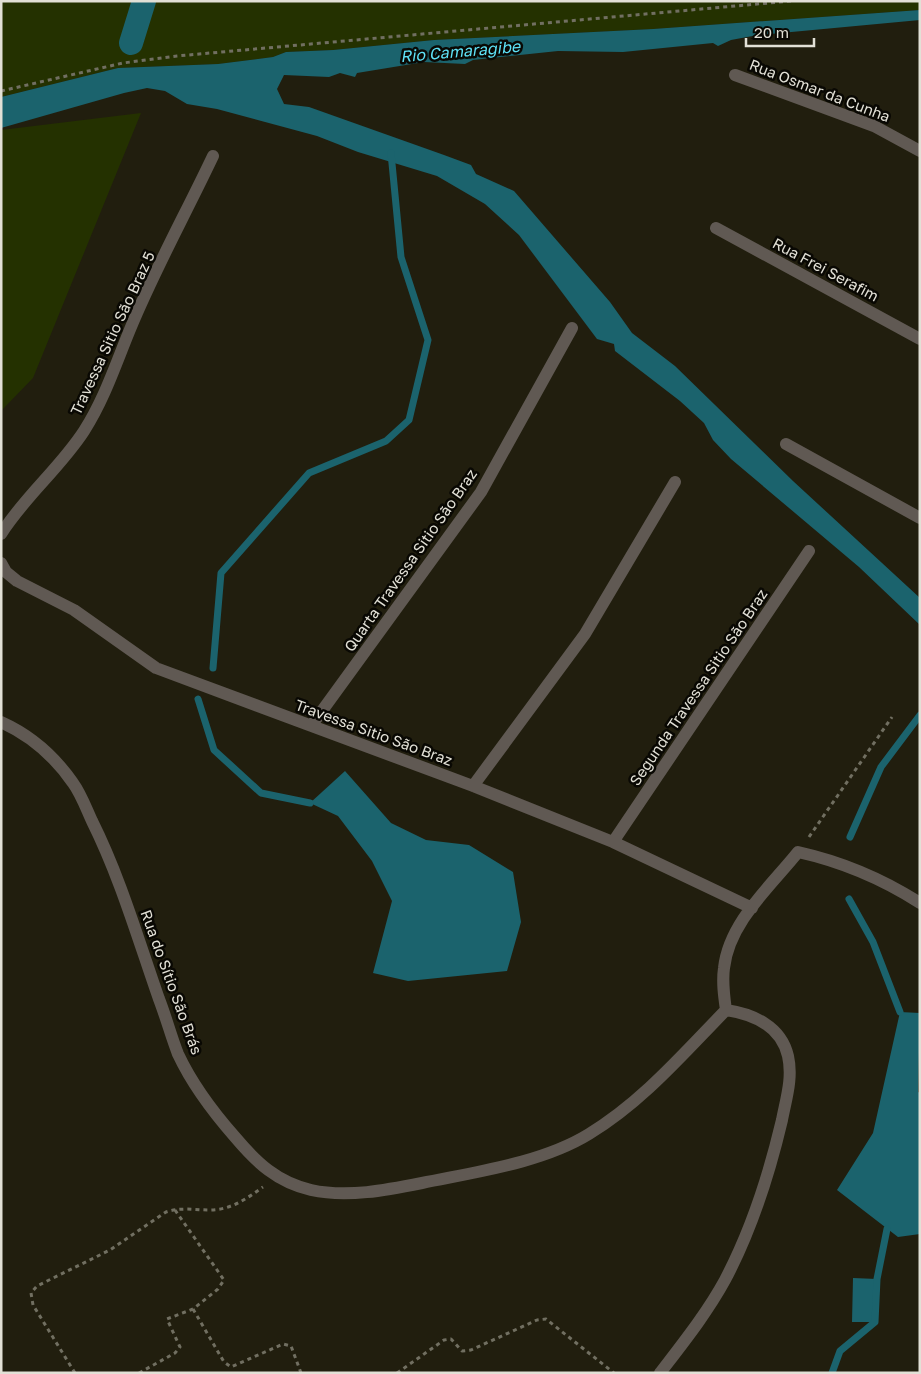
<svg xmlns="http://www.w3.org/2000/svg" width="921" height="1374" viewBox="0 0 921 1374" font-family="'Golos Text',sans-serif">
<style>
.green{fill:#243100}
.water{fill:#1b636d}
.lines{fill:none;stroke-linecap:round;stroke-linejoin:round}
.stream{stroke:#1b636d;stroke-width:7}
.canal{stroke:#1b636d;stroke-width:24}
.path{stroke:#716f61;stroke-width:3;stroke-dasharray:4 4;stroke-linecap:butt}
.minor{stroke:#605953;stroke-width:12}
.labels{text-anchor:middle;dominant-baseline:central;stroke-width:5;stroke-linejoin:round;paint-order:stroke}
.street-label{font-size:15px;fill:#e2e0d6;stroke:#090803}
.water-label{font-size:16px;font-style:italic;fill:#5ee1f6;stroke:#090803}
</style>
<rect width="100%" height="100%" fill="#211e0e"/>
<path class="green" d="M1,1H920V10L653,29L434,40L333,50L286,52L273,57L218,64L118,68L1,97Z
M141,113L33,378L1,411V130Z"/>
<path class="water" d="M920,10V20L758,35L731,40L718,46L713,43L623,52L558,51L473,60L465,64L424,62L357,73L355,77L340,73L329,77L284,75L277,89L284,104L309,107L444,155L471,165L476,174L514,191L610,302L632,333L675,366L793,481L920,598V625L859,567L731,459L713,440L704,423L680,401L615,351L614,344L597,339L519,235L485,204L437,176L358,152L317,136L217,109L187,104L165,91L147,88L124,93L1,128V97L118,68L218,64L273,57L286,52L333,50L434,40L653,29Z
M345,771L391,823L426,840L469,845L513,872L521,922L507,971L408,981L373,973L392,901L372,861L338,816L310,803Z
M900,1012L920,1013L918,1092L920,1093V1234L898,1237L837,1190L873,1133Z
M853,1278L877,1279L875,1322H852Z"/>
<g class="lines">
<path class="stream" d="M213,668L221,573L309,473L386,441L409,420L428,340L401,257L391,153
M198,699L214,750L261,793L310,803
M850,837L881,767L920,715
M849,899L873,942L900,1012
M832,1373L840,1351L875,1322L877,1279L887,1229"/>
<path class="canal" d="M131,43L144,1"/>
<path class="path" d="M1,91L123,63L177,56L791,1
M809,837L892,717
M193,1309L224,1362L231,1367L283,1344L291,1346L301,1373
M75,1373L33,1305L31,1293L37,1286L110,1250L166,1212C180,1207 195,1210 209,1210C231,1210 246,1199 263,1187
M139,1373L175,1353L180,1347L167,1319L193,1309L218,1289L224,1280L175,1210
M397,1373L444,1340L451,1339L462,1351L471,1350L537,1320L546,1319L614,1373"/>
<path class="minor" d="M735,75L874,126L920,151
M716,228L920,339
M786,444L920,518
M1,534C25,496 60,468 84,431C105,398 116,363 131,327C155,269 186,213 213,156
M1,563L6,572L17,581L74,610L156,668L473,786L613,842L752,908
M1,722C30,735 55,757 73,783C81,794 86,808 92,821C120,877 138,939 159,999C166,1017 171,1036 178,1054C192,1084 213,1112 235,1137C257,1163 277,1182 311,1190C347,1198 387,1190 422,1183C475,1172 542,1163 589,1134C642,1102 683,1054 726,1010
M311,726L481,492L572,328
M473,786L585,634L675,482
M613,842L809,551
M726,1010C724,996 722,982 724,968C729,922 771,886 798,852C843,862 881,878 920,903
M660,1373C683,1343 707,1313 725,1280C752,1229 769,1175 782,1120C786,1099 793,1078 788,1056C781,1026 753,1014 726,1010"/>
</g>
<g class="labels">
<g class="street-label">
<text transform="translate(820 90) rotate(21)">Rua Osmar da Cunha</text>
<text transform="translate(826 269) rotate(28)">Rua Frei Serafim</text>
<text transform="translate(112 333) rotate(-65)">Travessa Sitio São Braz 5</text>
<text transform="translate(410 560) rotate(-55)">Quarta Travessa Sitio São Braz</text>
<text transform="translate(698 687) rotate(-56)">Segunda Travessa Sitio São Braz</text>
<text transform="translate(374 732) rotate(20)">Travessa Sitio São Braz</text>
<text transform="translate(172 982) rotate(70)">Rua do Sítio São Brás</text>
</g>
<g class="water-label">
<text transform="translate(460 51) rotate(-5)">Rio Camaragibe</text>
</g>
</g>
<rect width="921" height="1374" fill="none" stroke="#e2e0d6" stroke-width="5"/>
<path d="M746 38v8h68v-8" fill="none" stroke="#e2e0d6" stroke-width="2.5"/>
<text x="754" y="38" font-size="15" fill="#e2e0d6" stroke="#090803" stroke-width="4" paint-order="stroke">20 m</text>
</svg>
